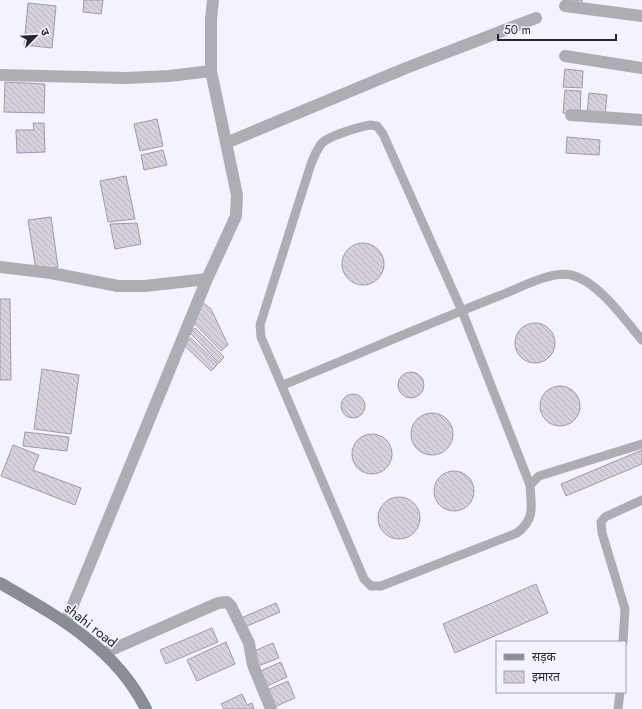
<svg xmlns="http://www.w3.org/2000/svg" width="642" height="709" viewBox="0 0 642 709" font-family="Jost,'Noto Sans Devanagari',sans-serif">
<style>
.building{fill:url(#building-back-hatch);stroke:#9f9aa4}
.lines{fill:none;stroke-linecap:round;stroke-linejoin:round}
.lane{stroke:#adaeb3;stroke-width:9}
.street{stroke:#adaeb3;stroke-width:12}
.secondary{stroke:#8b8d94;stroke-width:12}
.labels{text-anchor:middle;dominant-baseline:central;stroke-width:3.5;stroke-linejoin:round;paint-order:stroke}
.street-label{font-size:14px;fill:#27272b;stroke:#f2f3fe}
</style>
<defs>
<pattern id="building-back-hatch" width="6" height="6" patternUnits="userSpaceOnUse"><rect width="6" height="6" fill="#d6d1db"/><path d="M-1 5l2 2M0 0l6 6M5-1l2 2" fill="none" stroke="#b8b3bc"/></pattern>
</defs>
<rect width="100%" height="100%" fill="#f2f3fe"/>
<path class="building" d="M84,0H103L101,14L83,12Z
M563,0H582V5L563,3Z
M28,3L56,6L52,48L24,45Z
M565,69L583,71L582,88L563,87Z
M5,82L45,84L44,113L4,112Z
M565,90L581,91L580,113H563Z
M589,93L607,95L605,116L587,114Z
M157,119L163,146L140,151L134,124Z
M33,123H44L45,152L17,153L16,130H34Z
M567,137L600,140L599,155L566,153Z
M163,150L167,165L144,170L141,155Z
M126,176L135,219L108,222L100,181Z
M51,217L58,267L36,270L28,220Z
M137,223L141,244L115,249L110,224Z
M342 264a21 21 0 1 1 42 0a21 21 0 1 1-42 0Z
M0,299H10L11,380H0Z
M202,302L211,309L228,345L221,351L193,322Z
M515 343a20 20 0 1 1 40 0a20 20 0 1 1-40 0Z
M195,328L224,357L219,363L190,333Z
M191,338L218,364L211,371L184,345Z
M42,369L79,375L71,434L34,429Z
M398 385a13 13 0 1 1 26 0a13 13 0 1 1-26 0Z
M540 406a20 20 0 1 1 40 0a20 20 0 1 1-40 0Z
M341 406a12 12 0 1 1 24 0a12 12 0 1 1-24 0Z
M411 434a21 21 0 1 1 42 0a21 21 0 1 1-42 0Z
M25,432L69,437L67,451L23,446Z
M352 454a20 20 0 1 1 40 0a20 20 0 1 1-40 0Z
M13,445L39,455L33,470L81,488L75,505L1,476Z
M642,450V464L566,496L561,484Z
M434 491a20 20 0 1 1 40 0a20 20 0 1 1-40 0Z
M378 518a21 21 0 1 1 42 0a21 21 0 1 1-42 0Z
M536,584L548,613L455,653L443,624Z
M276,603L280,612L245,627L241,618Z
M212,628L218,642L166,664L160,650Z
M226,642L235,664L197,681L187,660Z
M273,643L279,658L258,666L252,652Z
M281,662L287,677L265,687L258,672Z
M288,681L295,698L272,708L265,691Z
M242,694L247,705L252,703L254,709H224L221,704Z"/>
<g class="lines">
<path class="lane" d="M370,125L377,126L383,134L462,311L530,485C531,507 536,518 517,533L381,586H371L364,579L261,337L260,325L311,164C314,157 317,148 323,142C332,135 359,127 370,125Z
M283,385C354,356 425,325 496,297C516,290 551,270 571,275C598,281 624,319 642,340
M530,485L539,476L642,444
M623,642L625,609L602,533L601,522L605,517L642,500
M618,709L620,692"/>
<path class="street" d="M565,6L642,16
M565,56L642,68
M0,75L126,78L169,76L211,71
M571,115L642,120
M226,143L406,68L536,18
M0,267L51,273L118,286H145L207,279
M66,622L207,279L236,216L237,195L211,71V19L213,0
M104,653L218,603L227,602L231,606L249,643L253,665L271,709"/>
<path class="secondary" d="M0,583C57,616 116,648 146,709"/>
</g>
<g class="labels">
<g class="street-label">
<text transform="translate(91 625) rotate(38)">shahi road</text>
</g>
</g>
<rect x="496" y="641" width="130" height="52" fill="#f2f3fe" stroke="#a1a1aa"/>
<rect x="504" y="654" width="20" height="6" fill="#8b8d94" stroke="#a1a1aa"/>
<text x="532" y="661" font-size="12" fill="#27272b">सड़क</text>
<rect x="504" y="671" width="20" height="12" fill="url(#building-back-hatch)" stroke="#a1a1aa"/>
<text x="532" y="681" font-size="12" fill="#27272b">इमारत</text>
<g transform="translate(36 36) rotate(66)" stroke="#f2f3fe" stroke-width="3" paint-order="stroke">
<path d="M0-3L7 15L0 10L-7 15Z" fill="#27272b"/>
<text y="-6" font-size="11" font-weight="bold" text-anchor="middle" fill="#27272b">उ</text>
</g>
<path d="M498 34v6h118v-6" fill="none" stroke="#27272b" stroke-width="2"/>
<text x="504" y="34" font-size="12" fill="#27272b" stroke="#f2f3fe" stroke-width="3" paint-order="stroke">50 m</text>
</svg>
